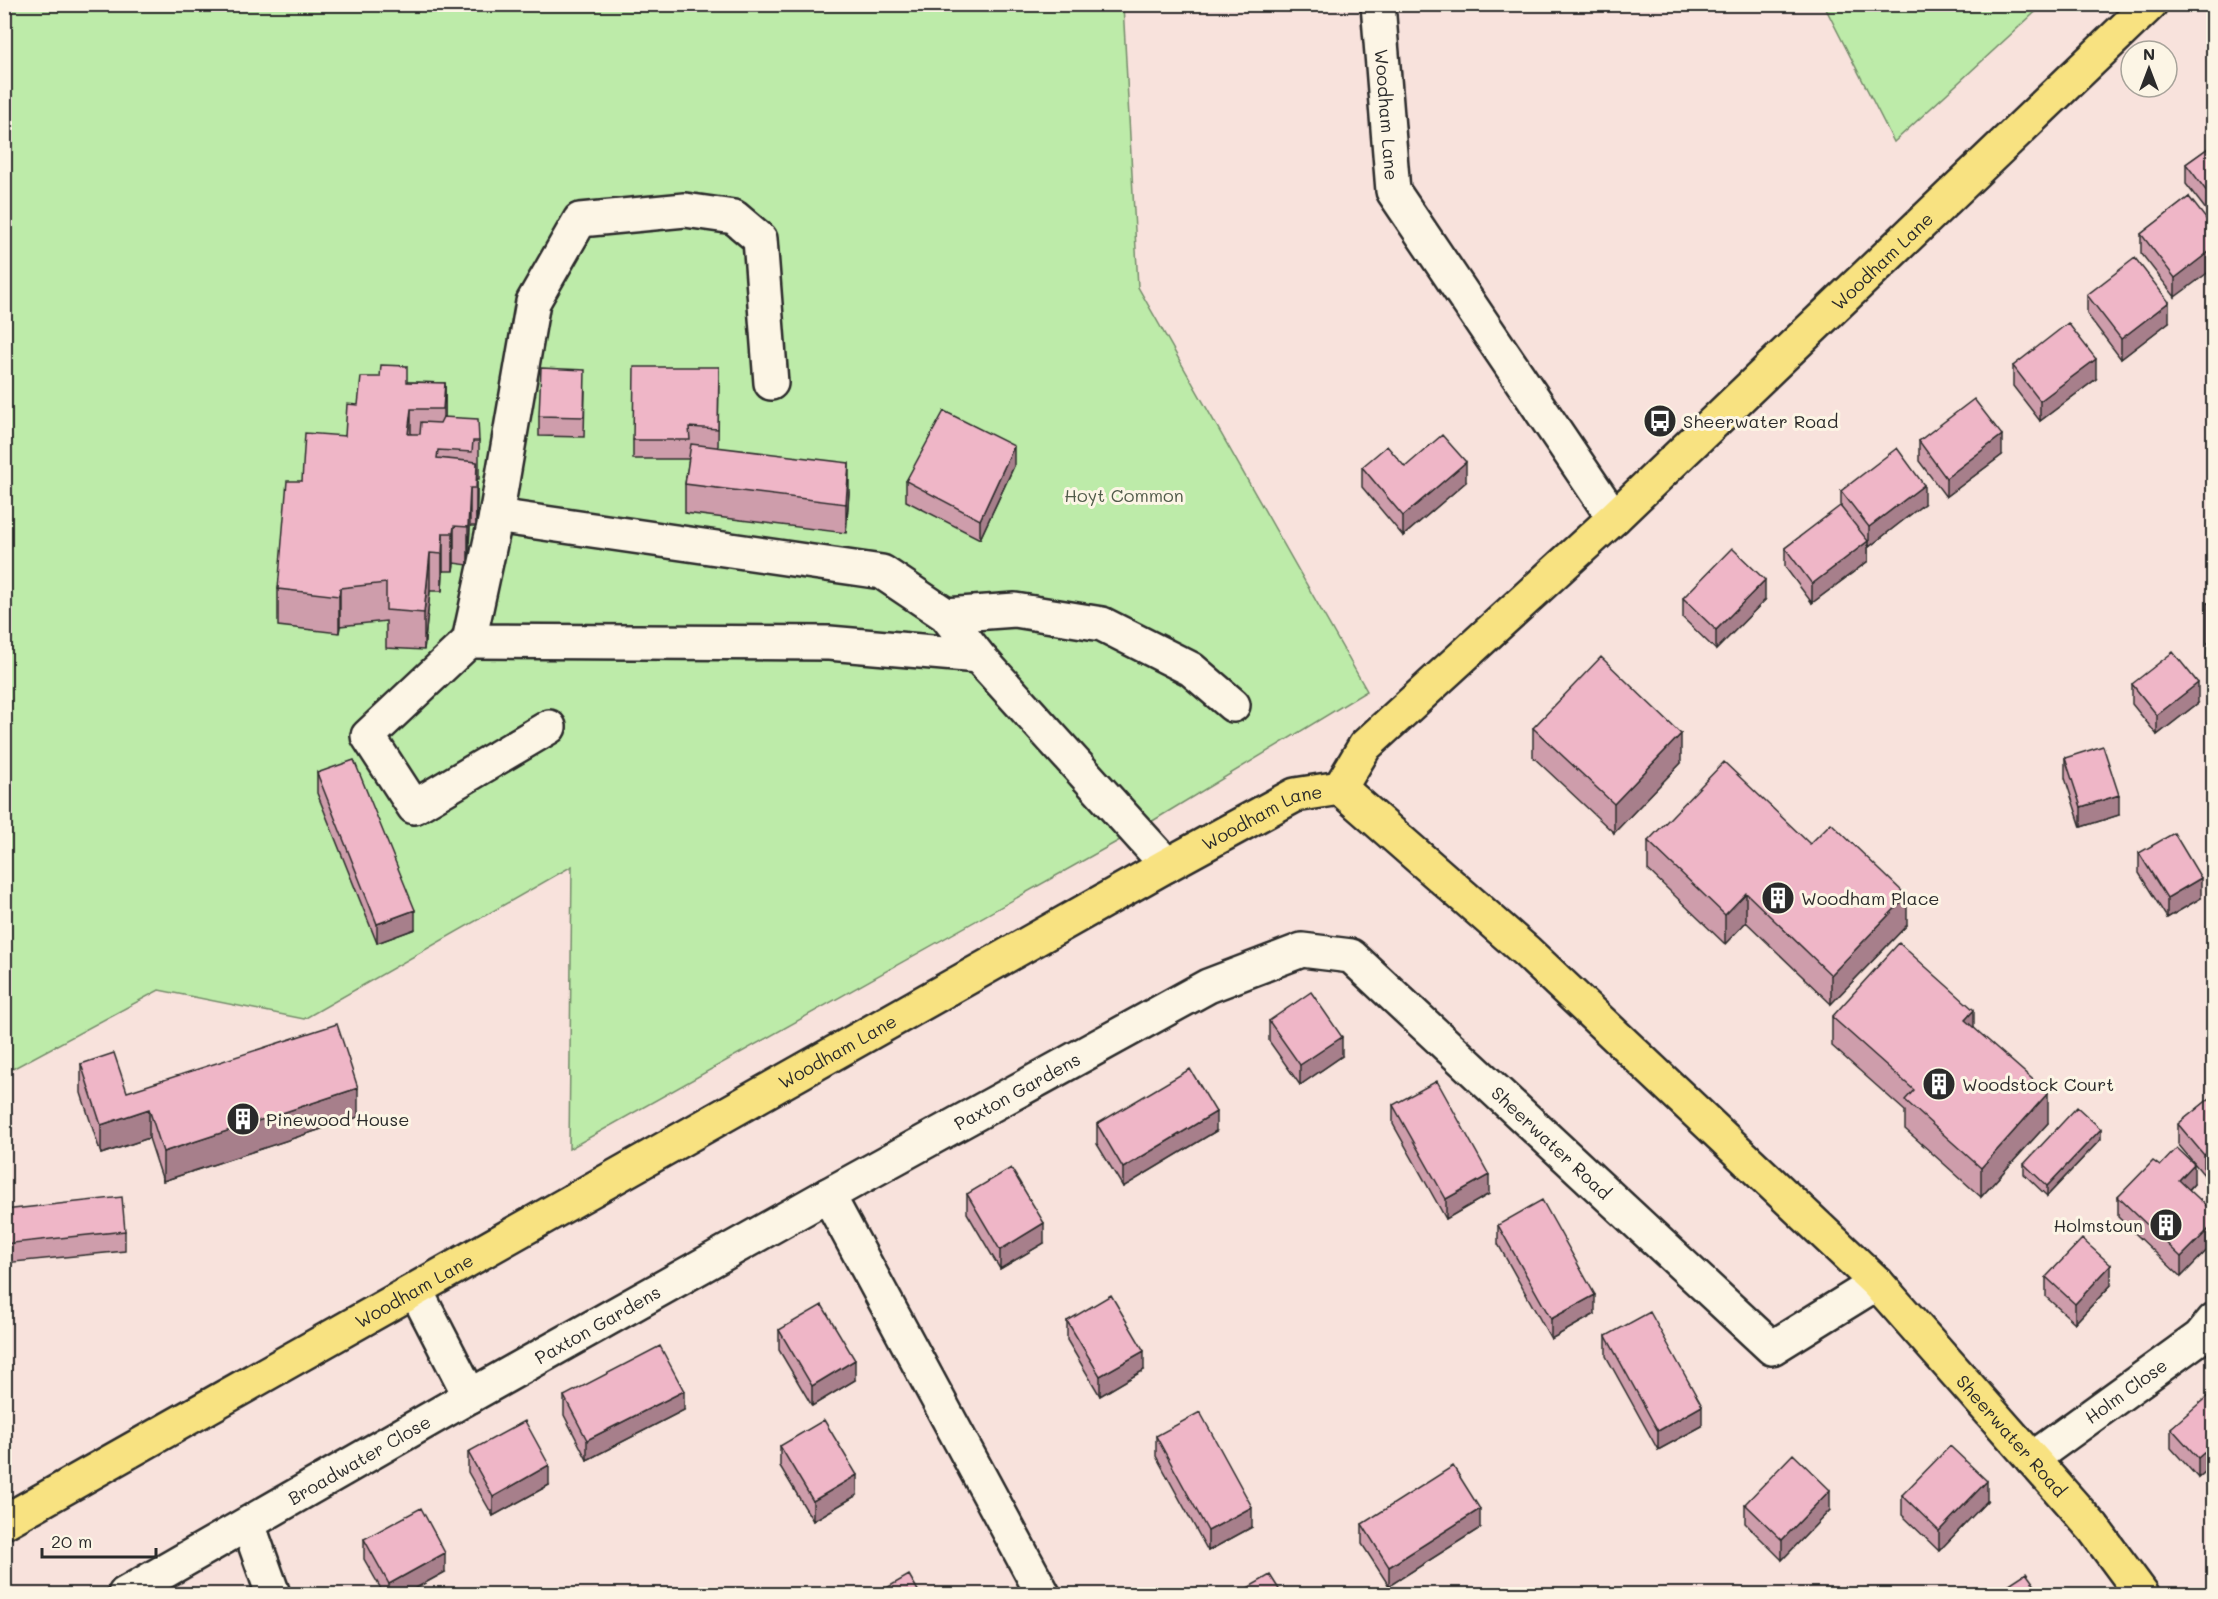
<svg xmlns="http://www.w3.org/2000/svg" width="2218" height="1599" viewBox="0 0 2218 1599" font-family="Mali,sans-serif">
<style>
.green{fill:#bdeba9;stroke:#748b6a;stroke-width:1.5}
.lines{fill:none;stroke-linecap:round;stroke-linejoin:round}
.minor-casing{stroke:#2b2b2b;stroke-width:38}
.major-casing{stroke:#2b2b2b;stroke-width:38}
.minor{stroke:#fcf5e5;stroke-width:33}
.major{stroke:#f8e281;stroke-width:33}
.wall{fill:#ce9dab;stroke:#2b2b2b;stroke-width:1.5}
.shaded-wall{fill:#a77f8b;stroke:#2b2b2b;stroke-width:1.5}
.building{fill:#efb6c7;stroke:#2b2b2b;stroke-width:1.5}
.labels{text-anchor:middle;dominant-baseline:central;stroke-width:6;stroke-linejoin:round;paint-order:stroke}
.street-label{font-size:18px;fill:#2b2b2b;stroke:#fcf5e5}
.poi-label{font-size:18px;fill:#2b2b2b;stroke:#fcf5e5;text-anchor:start}
.park-label{font-size:18px;fill:#505b4a;stroke:#fcf5e5}
</style>
<rect width="100%" height="100%" fill="#f8e2dc"/>
<filter id="ink" filterUnits="userSpaceOnUse"><feTurbulence type="fractalNoise" baseFrequency=".0167" numOctaves="2"/><feDisplacementMap in="SourceGraphic" scale="12" xChannelSelector="R" yChannelSelector="G"/><feConvolveMatrix kernelMatrix="1 2 1 2 8 2 1 2 1" color-interpolation-filters="sRGB"/></filter>
<g filter="url(#ink)">
<path class="green" d="M5,5H1123L1138,287L1367,691L1136,831L569,1149L572,866L304,1019L159,990L5,1073Z
M1824,5H2043L1894,142Z"/>
<g class="lines">
<g class="minor-casing">
<g id="minor">
<path id="s1" d="M1378,4L1393,191L1614,518"/>
<path d="M496,516L533,302L580,220L685,210L734,217L760,239L771,383"/>
<path d="M946,615L1015,610L1102,624L1191,669L1233,705"/>
<path d="M469,641L368,736L414,807L549,727"/>
<path d="M978,656L946,615L882,572L496,516L469,641L829,643L978,656L1167,865"/>
<path d="M828,1195L1043,1594"/>
<path d="M416,1291L470,1396"/>
<path id="s2" d="M2032,1459L2200,1337L2214,1320"/>
<path d="M248,1524L273,1594"/>
<path id="s3" d="M125,1594L470,1396L828,1195L1208,986L1302,950L1351,956L1772,1348L1877,1283"/>
</g>
</g>
<g class="major-casing">
<g id="major">
<path id="s4" d="M1340,788L1527,952L1877,1283L2093,1528L2142,1594"/>
<path id="s5" d="M1340,788L1365,746L1614,518L2150,4"/>
<path id="s6" d="M4,1522L1167,865L1295,795L1340,788"/>
</g>
</g>
<use href="#minor" class="minor"/>
<use href="#major" class="major"/>
</g>
<path class="wall" d="M2214,144V220L2186,184V164Z
M2189,197L2175,297L2141,253V234Z
M2087,295L2169,322L2121,359L2087,314Z
M2013,366L2096,379L2040,421L2013,386Z
M719,367L718,447L849,492L846,533L685,513V484L689,459H633V440Z
M407,382L445,383V417L479,441V479H477L476,526H470L468,565L454,563L453,571H443L442,591H430L424,650L386,648V621L340,626L339,633L278,626V589L302,481L345,436L358,405Z
M585,390L584,437L539,436V416Z
M1919,441L2002,455L1946,497L1919,461Z
M1014,466L980,539L906,501V481Z
M1362,467H1405L1466,482L1403,536L1362,487Z
M1841,491L1924,504L1869,547L1868,546V561L1812,603L1785,567V548L1841,507Z
M1683,598L1765,600L1716,650L1683,618Z
M2207,603H2214V663H2207Z
M2132,684L2198,703L2157,735L2132,704Z
M1533,728L1681,763L1614,833L1533,757Z
M2065,758L2119,815L2081,827L2065,778Z
M317,773L415,929L377,943L317,793Z
M1648,841L1810,844L1907,925L1831,1004L1746,922L1725,944L1648,870Z
M2139,853L2201,898L2167,918L2139,873Z
M1832,1017L1974,1028L2048,1123L1981,1197L1905,1129V1111L1832,1046Z
M1269,1021L1342,1056L1300,1085L1269,1041Z
M81,1064L127,1092L358,1117L163,1181L149,1138L101,1154L81,1093Z
M2214,1095V1166L2204,1175L2178,1144V1124Z
M1393,1105L1489,1194L1446,1219L1393,1124Z
M1097,1124L1216,1131L1123,1187L1097,1144Z
M2101,1139L2047,1196L2024,1174V1164Z
M2160,1166L2194,1184L2189,1190L2214,1213V1243L2181,1277L2118,1217V1197Z
M967,1194L1044,1243L1000,1269L967,1213Z
M4,1210L125,1231V1251L4,1263Z
M1498,1225L1595,1314L1551,1339L1498,1244Z
M2046,1277L2111,1285L2075,1323L2046,1297Z
M1067,1321L1144,1370L1100,1396L1067,1340Z
M779,1330L855,1380L812,1406L779,1350Z
M1606,1336L1702,1426L1658,1450L1606,1356Z
M564,1396L684,1410L587,1460L564,1415Z
M2214,1397V1464L2198,1478L2171,1448V1428Z
M1156,1436L1252,1527L1208,1551L1156,1456Z
M780,1446L857,1495L813,1521L780,1466Z
M468,1452L549,1485L493,1516L468,1472Z
M1902,1495L1987,1501L1939,1551L1902,1515Z
M1745,1504L1830,1510L1782,1560L1745,1523Z
M1362,1524L1480,1528L1389,1586L1362,1544Z
M364,1539L445,1572L405,1594H384L364,1559Z"/>
<path class="shaded-wall" d="M2214,248V268L2175,297V278Z
M2169,302V322L2121,359V339Z
M2096,359V379L2040,421V401Z
M445,383V421L443,447V409Z
M411,409V447L408,434Z
M2002,435V455L1946,497V478Z
M1014,446V466L980,539V520Z
M477,462V499L476,526V488Z
M1466,462V482L1403,536V516Z
M849,463V492L846,533V504Z
M1924,485V504L1869,547V527Z
M470,488V526L468,565V527Z
M454,526V563L453,571V533Z
M443,533V571L442,591V554Z
M1868,541V561L1812,603V584Z
M430,553V591L424,650V613Z
M1765,580V600L1716,650V630Z
M340,588V626L339,633V596Z
M2198,683V703L2157,735V715Z
M1681,734V763L1614,833V804Z
M2119,795V815L2081,827V807Z
M2201,878V898L2167,918V898Z
M1746,893V922L1725,944V915Z
M1907,896V925L1831,1004V975Z
M415,910V929L377,943V924Z
M1974,1010V1039L1965,1020Z
M1342,1037V1056L1300,1085V1065Z
M358,1088V1117L163,1181V1152Z
M2048,1093V1123L1981,1197V1168Z
M149,1109V1138L101,1154V1125Z
M1216,1112V1131L1123,1187V1168Z
M2101,1129V1139L2047,1196V1186Z
M2214,1147V1166L2204,1175V1155Z
M2194,1164V1184L2179,1200V1180Z
M1489,1175V1194L1446,1219V1199Z
M1044,1223V1243L1000,1269V1250Z
M2214,1224V1243L2181,1277V1257Z
M2111,1265V1285L2075,1323V1304Z
M1595,1295V1314L1551,1339V1319Z
M1144,1351V1370L1100,1396V1376Z
M855,1360V1380L812,1406V1386Z
M684,1391V1410L587,1460V1440Z
M1702,1406V1426L1658,1450V1431Z
M2214,1444V1464L2198,1478V1458Z
M549,1465V1485L493,1516V1497Z
M857,1475V1495L813,1521V1501Z
M1987,1481V1501L1939,1551V1531Z
M1830,1490V1510L1782,1560V1540Z
M1252,1507V1527L1208,1551V1531Z
M1480,1509V1528L1389,1586V1567Z
M445,1553V1572L405,1594H389V1584Z"/>
<path class="building" d="M2214,144V201L2186,164Z
M2189,197L2214,229V248L2175,278L2141,234Z
M2135,258L2169,302L2121,339L2087,295Z
M2068,323L2096,359L2040,401L2013,366Z
M381,365L407,366V382L445,383L443,409H411L408,434H420L421,422L440,423L443,417L478,419L479,441H473L472,452L438,450L437,458L477,462L476,488H470L468,527L454,526L453,533H443L442,554L430,553L424,613L386,610V583L340,588L339,596L278,589L287,481H302L305,433L345,436L347,404L358,405L361,377H380Z
M634,367H719L718,429L689,427L690,440H633Z
M541,368L585,370L584,417L539,416Z
M1974,399L2002,435L1946,478L1919,441Z
M944,411L1014,446L980,520L906,481Z
M1442,435L1466,462L1403,516L1362,467L1387,446L1405,467Z
M691,444L849,463L846,504L685,484Z
M1897,448L1924,485L1869,527L1841,491Z
M1840,506L1868,541L1812,584L1785,548Z
M1732,548L1765,580L1716,630L1683,598Z
M2207,603H2214V643H2207Z
M2173,652L2198,683L2157,715L2132,684Z
M1601,657L1681,734L1614,804L1533,728Z
M2103,746L2119,795L2081,807L2065,758Z
M354,760L415,910L377,924L317,773Z
M1724,762L1810,844L1831,823L1907,896L1831,975L1746,893L1725,915L1648,841Z
M2174,833L2201,878L2167,898L2139,853Z
M1899,943L1974,1010L1965,1020L2048,1093L1981,1168L1905,1100L1914,1090L1832,1017Z
M1311,992L1342,1037L1300,1065L1269,1021Z
M337,1024L358,1088L163,1152L149,1109L101,1125L81,1064L114,1053L127,1092Z
M1190,1069L1216,1112L1123,1168L1097,1124Z
M1437,1081L1489,1175L1446,1199L1393,1105Z
M2214,1095V1147L2204,1155L2178,1124Z
M2077,1107L2101,1129L2047,1186L2024,1164Z
M2177,1148L2194,1164L2179,1180L2214,1213V1224L2181,1257L2118,1197L2153,1161L2160,1166Z
M1011,1168L1044,1223L1000,1250L967,1194Z
M122,1197L125,1231L4,1244V1210Z
M1542,1200L1595,1295L1551,1319L1498,1225Z
M2082,1239L2111,1265L2075,1304L2046,1277Z
M1111,1295L1144,1351L1100,1376L1067,1321Z
M822,1305L855,1360L812,1386L779,1330Z
M1650,1312L1702,1406L1658,1431L1606,1336Z
M660,1346L684,1391L587,1440L564,1396Z
M2210,1394L2214,1397V1444L2198,1458L2171,1428Z
M1200,1412L1252,1507L1208,1531L1156,1436Z
M824,1420L857,1475L813,1501L780,1446Z
M525,1421L549,1465L493,1497L468,1452Z
M1950,1446L1987,1481L1939,1531L1902,1495Z
M1793,1454L1830,1490L1782,1540L1745,1504Z
M1453,1466L1480,1509L1389,1567L1362,1524Z
M421,1508L445,1553L389,1584L364,1539Z
M2026,1573L2041,1594H1994Z
M909,1575L920,1594H876Z
M1270,1575L1282,1594H1237Z"/>
</g>
<defs>
<g id="bus-disc" transform="scale(1.725)"><circle r="9.5" fill="#2b2b2b" stroke="#fcf5e5"/><path d="M-5-6H5V4H4V6H2V4H-2V6H-4V4H-5ZM-3.5-4V0h7V-4ZM-3.5 1.2v1.5H-2V1.2ZM2 1.2v1.5H3.5V1.2Z" fill="#fff"/></g>
<g id="building-disc" transform="scale(1.725)"><circle r="9.5" fill="#2b2b2b" stroke="#fcf5e5"/><path d="M-4-6H4V6H1V3H-1V6H-4ZM-2.5-4.3h1.7v1.8h-1.7ZM.8-4.3h1.7v1.8H.8ZM-2.5-1h1.7V.8h-1.7ZM.8-1h1.7V.8H.8Z" fill="#fff"/></g>
</defs>
<g fill-rule="evenodd">
<use href="#bus-disc" x="1660" y="421"/>
<use href="#building-disc" x="1778" y="898"/>
<use href="#building-disc" x="1939" y="1084"/>
<use href="#building-disc" x="243" y="1119"/>
<use href="#building-disc" x="2166" y="1225"/>
</g>
<g class="labels">
<g class="street-label">
<text stroke="none"><textPath href="#s1" startOffset="111">Woodham Lane</textPath></text>
<text stroke="none"><textPath href="#s5" startOffset="758">Woodham Lane</textPath></text>
<text stroke="none"><textPath href="#s6" startOffset="1443">Woodham Lane</textPath></text>
<text stroke="none"><textPath href="#s6" startOffset="957">Woodham Lane</textPath></text>
<text stroke="none"><textPath href="#s3" startOffset="1024">Paxton Gardens</textPath></text>
<text stroke="none"><textPath href="#s3" startOffset="1666">Sheerwater Road</textPath></text>
<text stroke="none"><textPath href="#s6" startOffset="471">Woodham Lane</textPath></text>
<text stroke="none"><textPath href="#s3" startOffset="544">Paxton Gardens</textPath></text>
<text stroke="none"><textPath href="#s2" startOffset="116">Holm Close</textPath></text>
<text stroke="none"><textPath href="#s4" startOffset="934">Sheerwater Road</textPath></text>
<text stroke="none"><textPath href="#s3" startOffset="270">Broadwater Close</textPath></text>
</g>
<g class="poi-label">
<text x="1683" y="421">Sheerwater Road</text>
<text x="1801" y="898">Woodham Place</text>
<text x="1962" y="1084">Woodstock Court</text>
<text x="266" y="1119">Pinewood House</text>
<text x="2143" y="1225" text-anchor="end">Holmstoun</text>
</g>
<g class="park-label">
<text x="1124" y="495">Hoyt Common</text>
</g>
</g>
<rect width="2218" height="1599" fill="none" stroke="#fcf5e5" stroke-width="24"/>
<rect x="12" y="12" width="2194" height="1575" fill="none" stroke="#2b2b2b" stroke-width="2" filter="url(#ink)"/>
<g transform="translate(2149 69)"><circle r="28" fill="#fcf5e5" stroke="#a8a49b" stroke-width="1.5"/>
<path d="M0-4.5L10 22L0 15L-10 22Z" fill="#2b2b2b"/>
<text y="-9" font-size="16" font-weight="bold" text-anchor="middle" fill="#2b2b2b">N</text>
</g>
<path d="M42 1548v9h114v-9" fill="none" stroke="#2b2b2b" stroke-width="3"/>
<text x="51" y="1548" font-size="18" fill="#2b2b2b" stroke="#fcf5e5" stroke-width="4.5" paint-order="stroke">20 m</text>
</svg>
